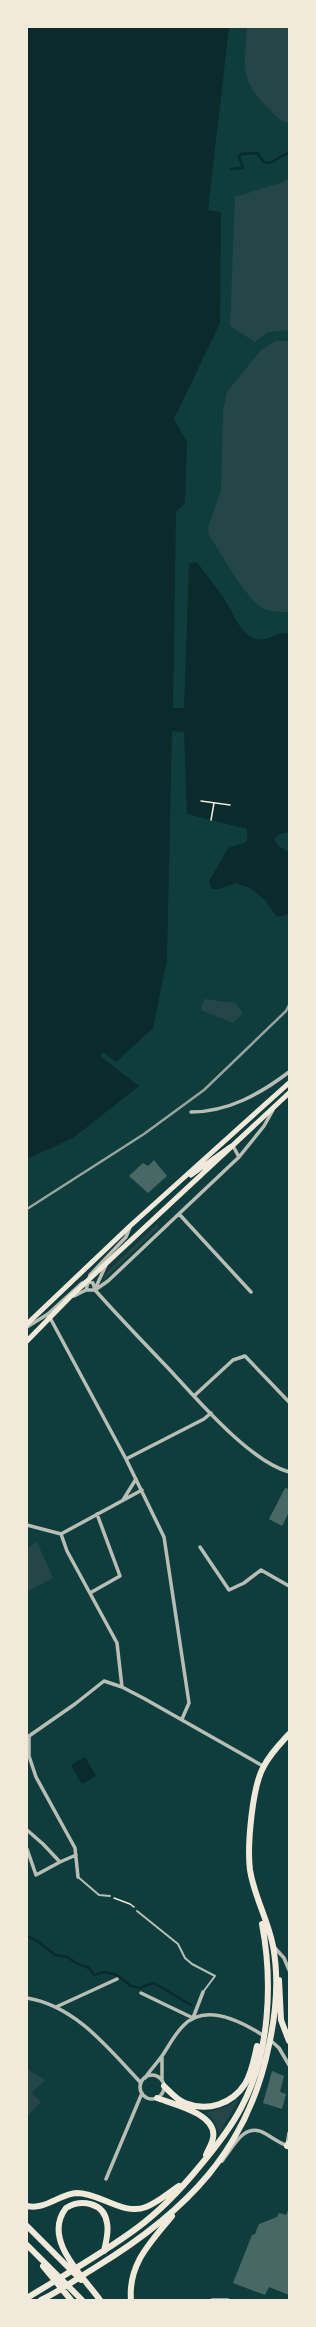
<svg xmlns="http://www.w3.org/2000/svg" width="316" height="2327" viewBox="0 0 316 2327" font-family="Jost,sans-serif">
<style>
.green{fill:#244646}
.water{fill:#0a2a2b}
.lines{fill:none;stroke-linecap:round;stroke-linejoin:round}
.stream{stroke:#0a2a2b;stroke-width:2.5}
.building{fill:#486865}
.path{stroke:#f1e9da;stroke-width:1.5}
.service{stroke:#b8beb3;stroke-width:2}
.minor{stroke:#b8beb3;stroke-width:3.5}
.secondary{stroke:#f1e9da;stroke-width:5}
.trunk{stroke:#f1e9da;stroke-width:6}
.rail{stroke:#97a49c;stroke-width:2.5}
</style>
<rect width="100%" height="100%" fill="#0f3d3e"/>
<path class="green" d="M247,27H289V123C280,122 275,115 269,109C238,78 245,67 247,27Z
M289,178V330L268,332L255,342L230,326L235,197L280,183Z
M276,341H289V612C281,612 271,612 264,609C248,602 220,552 209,535L208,527L221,491L223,411L227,392L261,350Z
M204,999L235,1003L243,1013L233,1023L201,1010Z
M157,1224L159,1227L103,1280L107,1272Z
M37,1542L53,1578L27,1592V1548Z
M27,2069L45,2080L32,2093L41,2102L27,2116Z
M239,2099L219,2134L213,2119L206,2113L228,2106Z"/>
<path class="water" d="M27,27H229L208,210L221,212L220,323L174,419L187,442L185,503L176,512L173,708H184L189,563L197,562C207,576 219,590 228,605C235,617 241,635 257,639C269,642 277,631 289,633V832L279,834L274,839L278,846L289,852V914L277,917L264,899L250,888L235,883L219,889H212L209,881L228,848L247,842V829L187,814L184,732L172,731L167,960L153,1028L116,1062L103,1052L100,1056L139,1086L73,1138L27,1159Z
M85,1757L96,1776L82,1784L71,1765Z"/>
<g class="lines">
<path class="stream" d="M231,169L243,168L239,157L241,154L257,153L264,162L270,163L289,152
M27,1936L39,1942L55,1955L67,1957L78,1964L89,1968L94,1975L104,1972L117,1975L131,1986L139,1988L154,1983L191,2005"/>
</g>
<path class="building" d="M154,1160L167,1176L148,1193L129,1176L143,1163L148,1166Z
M285,1488L289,1489V1512L282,1526L269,1519Z
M272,2071L284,2076L280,2092L286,2094L282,2109L263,2103Z
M289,2208V2295L269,2287L265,2295L233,2283L252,2235L255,2234L259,2224L277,2217L279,2213L286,2215Z"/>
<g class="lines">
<path class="path" d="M201,801L230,805
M211,820L214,803
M114,1898L130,1904L134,1907"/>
<path class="service" d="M78,1877L99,1895L110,1896
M137,1911L178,1944L185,1958L192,1964L215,1976L203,1992"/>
<path class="minor" d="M191,1112C228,1112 260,1094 289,1072
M233,1146L239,1157
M179,1214L251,1292
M95,1289L106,1265
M95,1290C118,1316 143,1342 168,1368C196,1398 249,1461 289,1472
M95,1290L108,1281L239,1157L264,1126L273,1110
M74,1296L86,1290
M48,1314L126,1459L164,1537L189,1703L182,1719
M27,1327L48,1314L82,1283L87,1281L93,1283L95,1290H86L90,1275L126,1237L130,1227
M194,1396L233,1360L245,1356L289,1402
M126,1459L204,1419L211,1413
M123,1500L136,1479
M27,1525L61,1534L142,1490
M61,1534L67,1551L117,1643L122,1687
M200,1547L229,1590L244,1583L261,1570L289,1586
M90,1593L120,1576L97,1514
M27,1830L43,1844L60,1862L76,1855
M27,1849L36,1875L60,1862
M78,1877L75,1848L36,1777L29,1756V1736L75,1704L104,1681L122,1687L145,1699L263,1766
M275,1948L284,1958L289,1970
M141,1993L193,2018L203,1992
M27,1998C76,2006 109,2049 141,2083
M56,2007L117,1979
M269,2039L279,2048L289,2065
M140 2087a12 12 0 1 1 24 0a12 12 0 1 1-24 0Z
M145,2078C150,2070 157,2063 162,2056C169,2046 174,2035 183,2026C205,2002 241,2021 264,2036
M162,2080V2057
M287,2145L289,2133
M222,2161C233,2148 244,2120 266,2134C273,2138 279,2143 288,2146
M106,2179L142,2093
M212,2300H228"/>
<path class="secondary" d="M191,1175L230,1147
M27,1324L130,1226L289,1083
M27,1341L69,1298L289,1093"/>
<path class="trunk" d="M279,1980L281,2020L289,2041
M164,2086C170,2092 177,2100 185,2103C208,2112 232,2104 245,2084C252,2072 254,2059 257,2046
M157,2098C173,2104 218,2114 213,2138C212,2144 208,2150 206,2155
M287,2146L289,2143
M27,2206C46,2210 59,2194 77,2193C100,2193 123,2216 146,2207C159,2202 168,2193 179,2186
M27,2226L81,2280
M27,2245L82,2300
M43,2266L71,2300
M27,2298C64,2275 102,2254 137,2228C160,2211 181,2189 199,2167C215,2148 230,2129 241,2108C270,2055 273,1982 262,1924
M41,2300C60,2291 78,2278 96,2267C186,2212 248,2150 269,2045C276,2013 279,1978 273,1946C268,1920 254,1896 250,1870C247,1847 252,1786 264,1766C270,1754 280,1744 289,1734
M100,2300C82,2275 42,2239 66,2208C81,2199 104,2202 107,2223C109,2232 106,2242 104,2251
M131,2300C128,2264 150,2243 172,2216"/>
<path class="rail" d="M27,1209L144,1134L204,1090L286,1011L289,1005"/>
</g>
<rect width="316" height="2327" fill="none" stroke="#f1e9da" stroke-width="56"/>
</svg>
